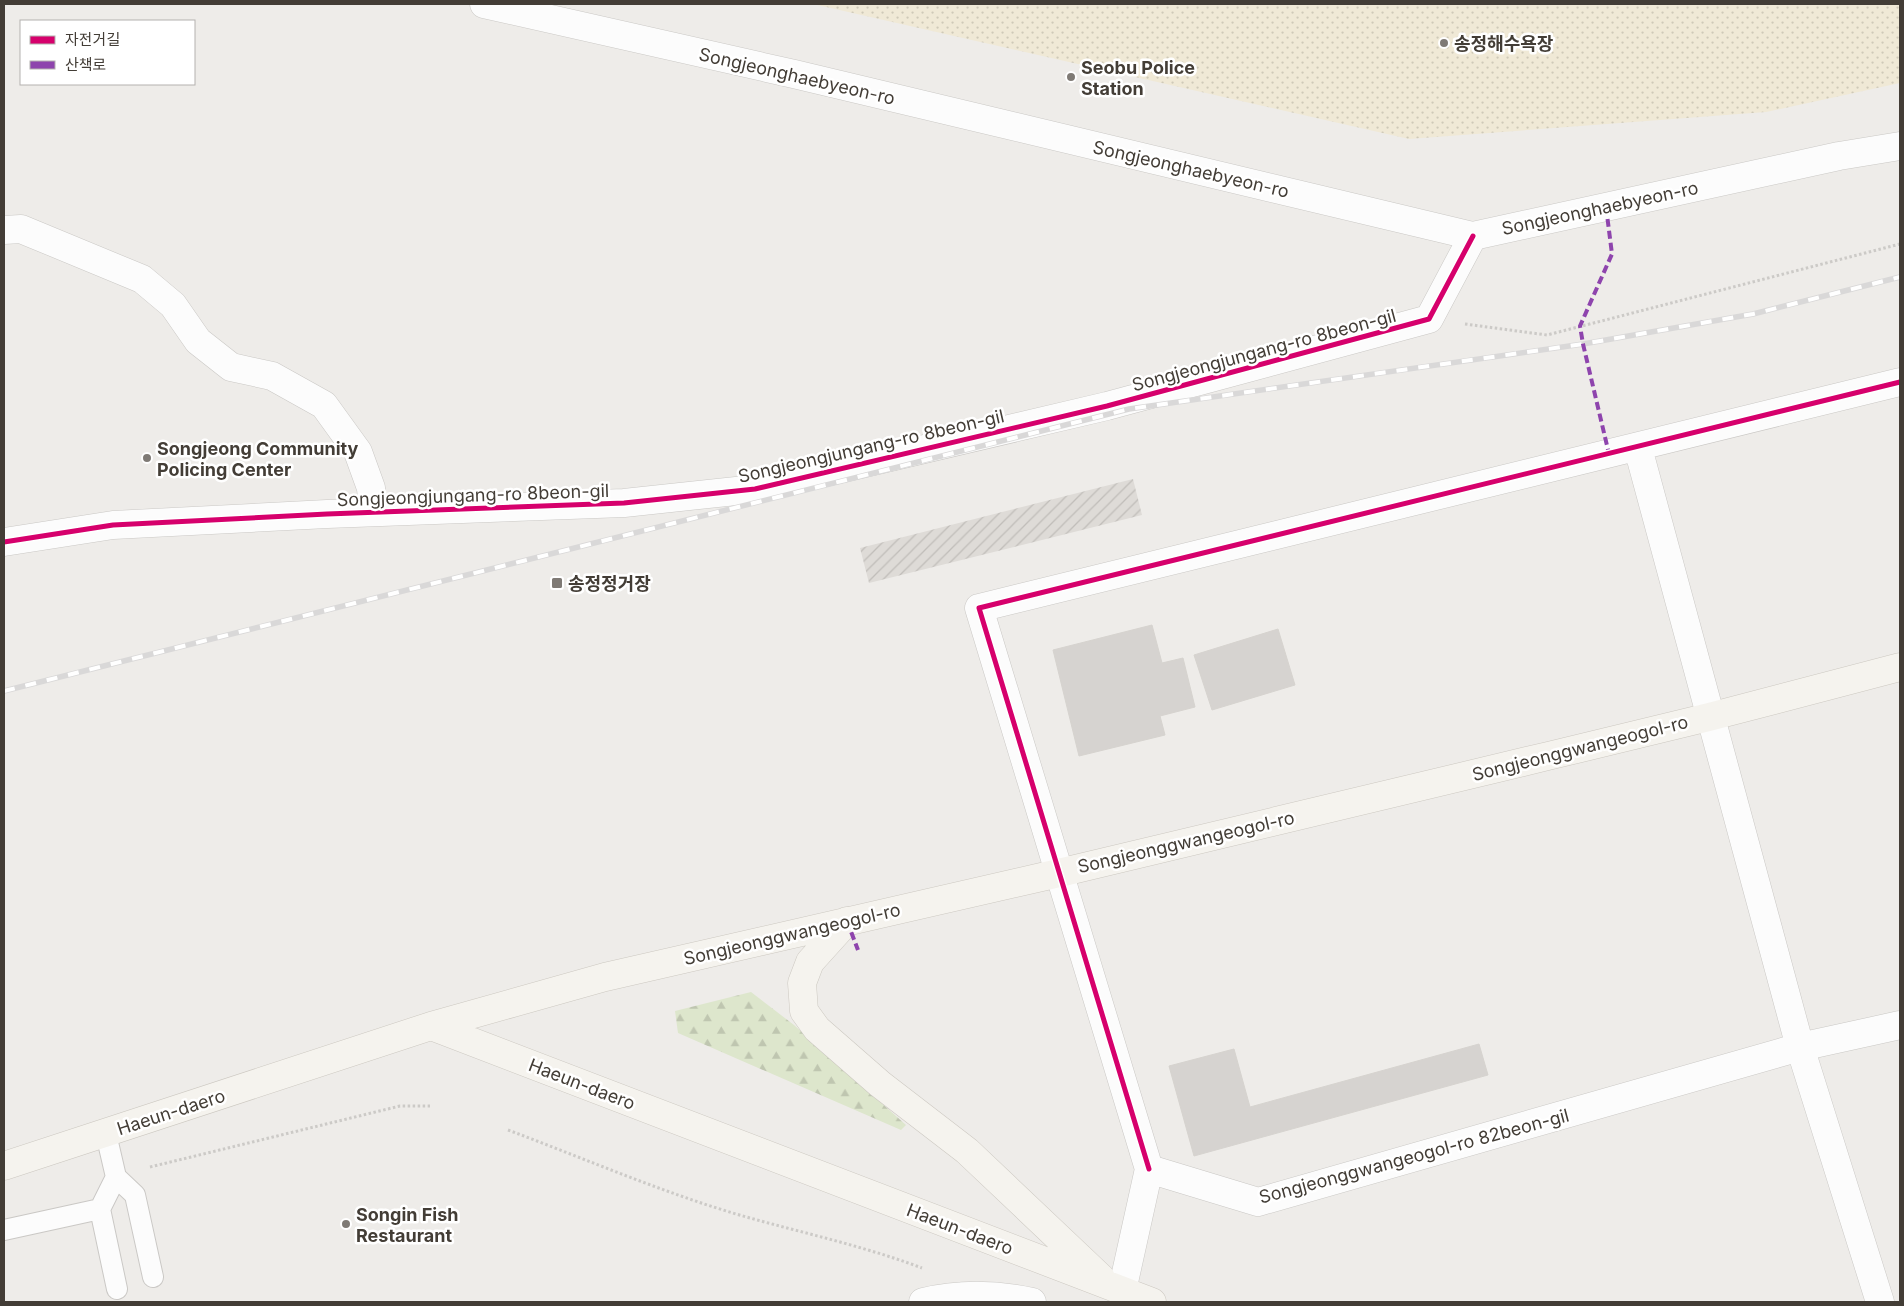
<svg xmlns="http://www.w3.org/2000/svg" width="1904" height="1306" viewBox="0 0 1904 1306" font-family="Inter,'Noto Sans KR',sans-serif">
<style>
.industrial{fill:url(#industrial-furrows)}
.forest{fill:url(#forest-firs)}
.sand{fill:url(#sand-dots)}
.building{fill:#d6d3d0;stroke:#d6d3cf}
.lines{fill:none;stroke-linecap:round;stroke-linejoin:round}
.service-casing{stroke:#cac8c5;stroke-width:22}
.minor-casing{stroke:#cac8c5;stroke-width:29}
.tertiary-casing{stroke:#cac8c5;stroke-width:29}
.secondary-casing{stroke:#ccc8c1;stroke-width:29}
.path{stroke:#cccac7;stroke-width:3;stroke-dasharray:2.5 2.5;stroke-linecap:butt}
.service{stroke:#fcfcfc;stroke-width:20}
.minor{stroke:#fcfcfc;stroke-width:28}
.tertiary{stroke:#fcfcfc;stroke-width:28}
.secondary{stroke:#f5f3ee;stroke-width:28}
.rail-casing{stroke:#d9d8d8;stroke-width:5.5}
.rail{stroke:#fff;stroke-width:4;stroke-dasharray:11;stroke-linecap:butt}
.quiet{stroke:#8e44ad;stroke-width:4;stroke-dasharray:8 4;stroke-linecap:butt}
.cycleway-casing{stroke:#fff;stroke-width:8}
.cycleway{stroke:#d6006c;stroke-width:5}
.poi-dot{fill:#7f7a75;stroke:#fff;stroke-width:2}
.labels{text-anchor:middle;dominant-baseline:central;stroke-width:5;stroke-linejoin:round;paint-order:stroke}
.poi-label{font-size:18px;font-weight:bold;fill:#433d36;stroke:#fff;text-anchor:start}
.street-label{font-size:18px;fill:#433d36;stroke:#fff}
</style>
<defs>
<pattern id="industrial-furrows" width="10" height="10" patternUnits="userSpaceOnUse" patternTransform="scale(1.25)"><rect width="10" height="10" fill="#dedbd7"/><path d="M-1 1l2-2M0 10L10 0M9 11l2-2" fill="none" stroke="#c0bdb9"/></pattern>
<pattern id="forest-firs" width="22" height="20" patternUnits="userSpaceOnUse" patternTransform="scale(1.25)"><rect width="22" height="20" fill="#dde6cc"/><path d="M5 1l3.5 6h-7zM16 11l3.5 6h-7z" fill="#bfc6b0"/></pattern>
<pattern id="sand-dots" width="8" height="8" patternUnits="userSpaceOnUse" patternTransform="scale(1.25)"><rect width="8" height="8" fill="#f0e9d6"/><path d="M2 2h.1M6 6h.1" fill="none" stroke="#cfc9b8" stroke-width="1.8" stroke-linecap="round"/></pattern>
</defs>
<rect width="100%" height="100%" fill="#eeece9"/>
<path class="industrial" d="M1133,479L1142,515L869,583L860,548Z"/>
<path class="forest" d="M751,992L794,1025L906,1125L901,1130L678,1033L675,1011Z"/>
<path class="sand" d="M813,4H1900V83L1766,112L1409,139Z"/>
<path class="building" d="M1152,625L1162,663L1183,658L1195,707L1160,716L1165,735L1079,756L1053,650Z
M1278,629L1295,685L1212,710L1194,655Z
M1479,1044L1488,1075L1194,1156L1169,1066L1234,1049L1250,1107Z"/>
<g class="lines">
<g class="service-casing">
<path id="service" d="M106,1134L116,1177L100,1209L117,1289
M116,1177L135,1195L153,1277
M4,1230L100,1209"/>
</g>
<g class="minor-casing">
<path id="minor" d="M4,230L21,229L142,279L173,305L198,341L231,367L272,376L324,405L358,452L371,488L373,512
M1638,448L1800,1047L1880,1302
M4,542L113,525L327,514L624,503L755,489L1107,406L1429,319L1473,236
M1149,1169L979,608L1900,382
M1122,1291L1149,1169L1258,1202L1800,1047L1900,1025
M923,1302C960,1293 996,1294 1032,1302"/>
</g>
<g class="tertiary-casing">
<path id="tertiary" d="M484,4L794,74L1473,236L1839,156L1900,146"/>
</g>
<g class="secondary-casing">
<path id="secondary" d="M847,921L810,962L802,983L804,1011L817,1029L880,1084L967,1151L1101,1278
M431,1026L1152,1302
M4,1166L431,1026L605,977L1059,873L1548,756L1709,717L1900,667"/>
</g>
<path class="path" d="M1465,324L1547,335L1900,244
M508,1130C583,1158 659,1191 736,1214C798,1232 861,1245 922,1268
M150,1167L400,1106H430"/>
<use href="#service" class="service"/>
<use href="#minor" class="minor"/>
<use href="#tertiary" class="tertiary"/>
<use href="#secondary" class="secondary"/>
<g class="rail-casing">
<path id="rail" d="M4,691L1129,409L1583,344L1753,314L1900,277"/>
</g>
<use href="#rail" class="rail"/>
<path class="quiet" d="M1606,207L1612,254L1580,326L1583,344L1609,454
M847,921L858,950"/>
<g class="cycleway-casing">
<path id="cycleway" d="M4,542L113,525L327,514L624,503L755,489L1107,406L1429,319L1473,236
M1149,1169L979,608L1900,382"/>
</g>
<use href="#cycleway" class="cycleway"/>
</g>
<g class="poi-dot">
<circle cx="1444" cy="43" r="5"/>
<circle cx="1071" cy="77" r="5"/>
<circle cx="147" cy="458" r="5"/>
<rect x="551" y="577" width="12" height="12" rx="2.5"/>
<circle cx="346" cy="1224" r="5"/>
</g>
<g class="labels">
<g class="poi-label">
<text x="1454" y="43">송정해수욕장</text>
<text x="1081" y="67">Seobu Police<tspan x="1081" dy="21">Station</tspan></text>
<text x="157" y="448">Songjeong Community<tspan x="157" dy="21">Policing Center</tspan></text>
<text x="568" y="583">송정정거장</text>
<text x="356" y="1214">Songin Fish<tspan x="356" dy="21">Restaurant</tspan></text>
</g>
<g class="street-label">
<text transform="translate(797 76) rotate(13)">Songjeonghaebyeon-ro</text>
<text transform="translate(1191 169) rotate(13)">Songjeonghaebyeon-ro</text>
<text transform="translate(1600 208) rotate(-12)">Songjeonghaebyeon-ro</text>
<text transform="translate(1264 350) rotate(-15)">Songjeongjungang-ro 8beon-gil</text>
<text transform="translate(871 446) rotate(-13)">Songjeongjungang-ro 8beon-gil</text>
<text transform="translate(473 495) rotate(-2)">Songjeongjungang-ro 8beon-gil</text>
<text transform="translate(1580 748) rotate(-14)">Songjeonggwangeogol-ro</text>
<text transform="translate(1186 842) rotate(-13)">Songjeonggwangeogol-ro</text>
<text transform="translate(792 934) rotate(-13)">Songjeonggwangeogol-ro</text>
<text transform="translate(582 1084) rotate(21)">Haeun-daero</text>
<text transform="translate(171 1112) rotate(-18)">Haeun-daero</text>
<text transform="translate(1414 1156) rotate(-15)">Songjeonggwangeogol-ro 82beon-gil</text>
<text transform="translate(960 1229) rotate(21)">Haeun-daero</text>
</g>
</g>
<rect width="1904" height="1306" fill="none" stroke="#433d36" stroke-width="10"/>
<rect x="20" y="20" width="175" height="65" fill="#ffffff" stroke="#b4b1af"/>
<rect x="30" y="36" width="25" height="8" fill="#d6006c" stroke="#b4b1af"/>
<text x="65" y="45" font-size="15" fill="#433d36">자전거길</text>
<rect x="30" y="61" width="25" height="8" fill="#8e44ad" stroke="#b4b1af"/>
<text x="65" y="70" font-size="15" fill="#433d36">산책로</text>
</svg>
